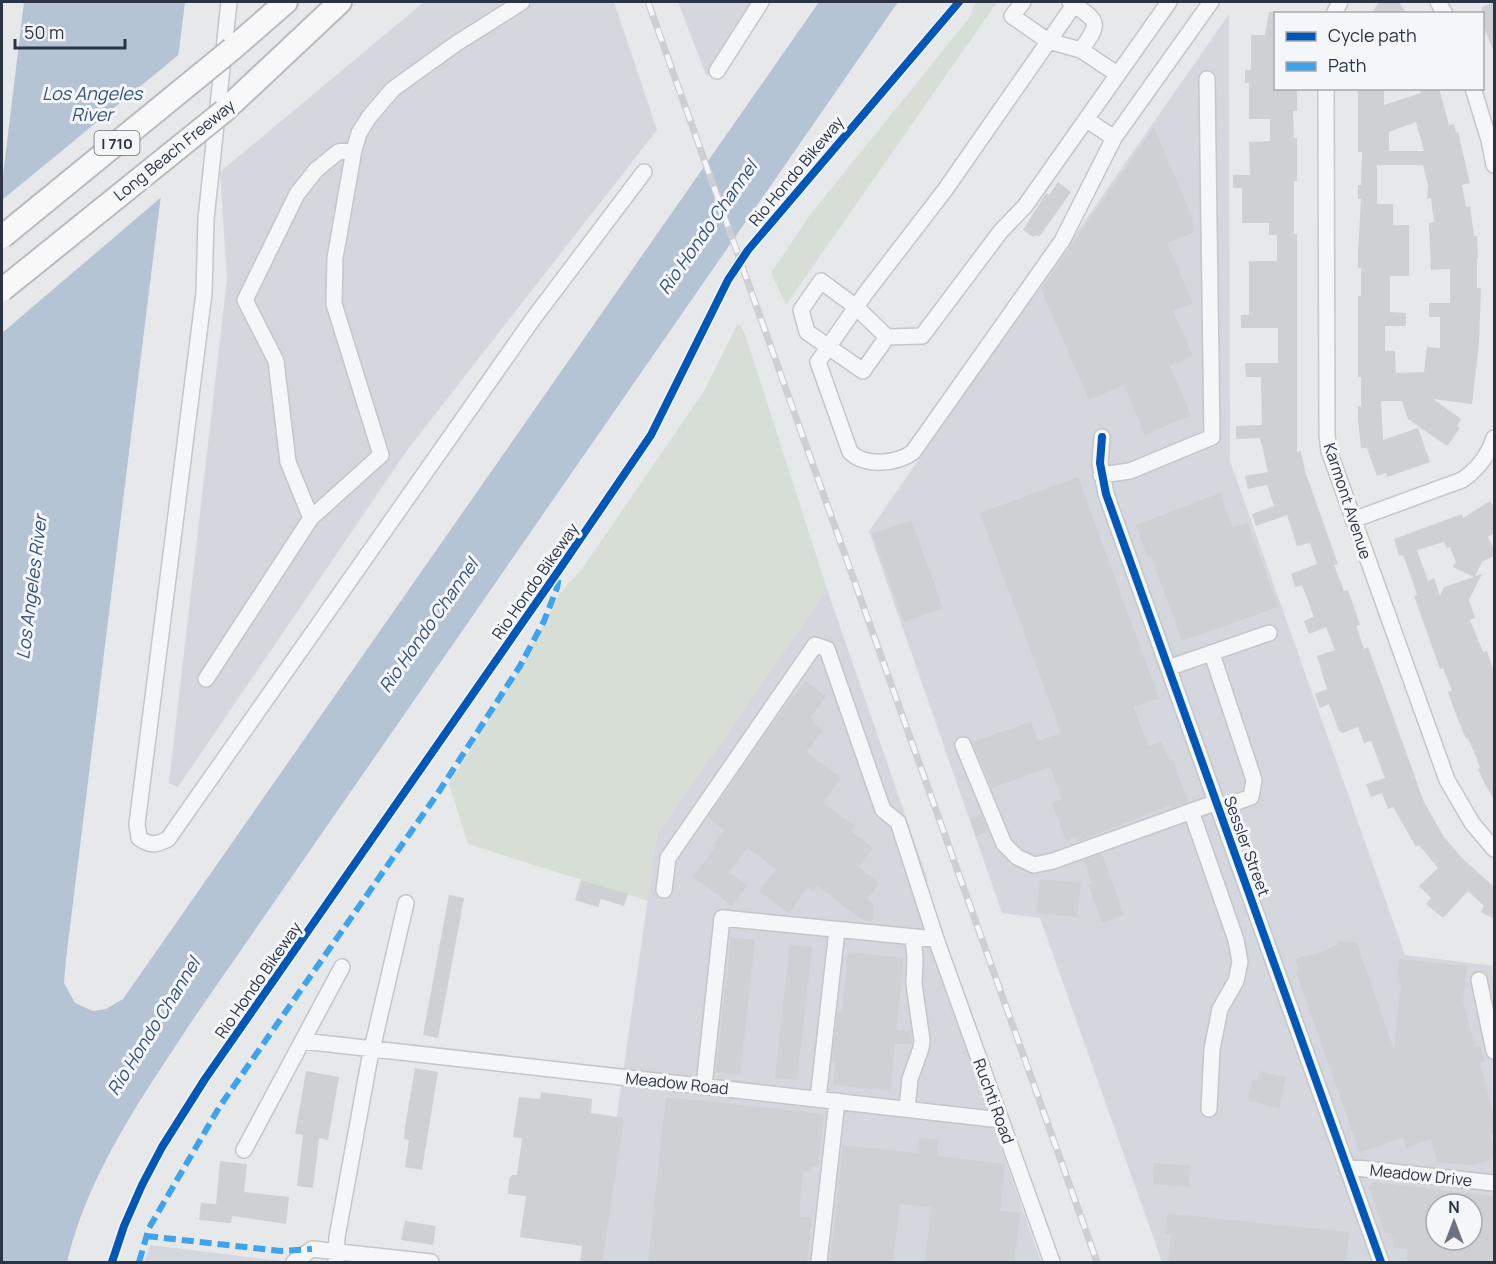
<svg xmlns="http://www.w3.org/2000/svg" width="1496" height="1264" viewBox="0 0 1496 1264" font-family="Manrope,sans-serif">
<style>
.built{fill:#d4d7dd;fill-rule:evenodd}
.green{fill:#d6ded6}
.water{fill:#b4c4d5}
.pier{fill:#e6e8ea}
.building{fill:#ced0d3;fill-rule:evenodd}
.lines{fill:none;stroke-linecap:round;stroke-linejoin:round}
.minor-casing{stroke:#c4c6c8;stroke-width:18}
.highway-casing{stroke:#b8bbbf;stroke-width:26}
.minor{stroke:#f5f6f7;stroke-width:15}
.highway{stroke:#f8f8f8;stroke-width:22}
.rail-casing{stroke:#cecfd2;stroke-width:7}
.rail{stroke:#f4f6f9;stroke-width:4.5;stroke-dasharray:14;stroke-linecap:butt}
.highway-bridge-casing{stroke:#b8bbbf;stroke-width:26;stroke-linecap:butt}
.highway-bridge{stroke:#f8f8f8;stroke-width:22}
.quiet{stroke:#3ea3ec;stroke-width:6;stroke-dasharray:12 6;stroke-linecap:butt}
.cycleway-casing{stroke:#f4f6f9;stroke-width:11}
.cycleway{stroke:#0057b8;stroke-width:8}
.labels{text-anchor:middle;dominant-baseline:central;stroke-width:6;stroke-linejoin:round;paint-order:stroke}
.shield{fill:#f4f6f9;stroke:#676e7b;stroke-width:1.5}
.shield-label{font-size:15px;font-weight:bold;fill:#2b3445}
.street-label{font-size:16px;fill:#2b3445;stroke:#f4f6f9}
.water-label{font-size:18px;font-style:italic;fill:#34527a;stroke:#f4f6f9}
</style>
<rect width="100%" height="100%" fill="#e6e8ea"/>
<path class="built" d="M424,2H614L657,130L408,449L178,787L169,783L227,279L220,172Z
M678,2H757L707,77Z
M1229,14L1230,461L1405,955L1494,966V1262H1162L1040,918L1002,913L869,531ZM1436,1204H1472V1240H1436Z
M827,589L928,881L910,887L1041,1262H596L657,835Z
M150,1245L281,1261L282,1262H145Z"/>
<path class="green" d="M976,2H997L786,305L771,273L810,215L969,18Z
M737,325L741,326L745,334L827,589L657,835L648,901L468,844L449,784L518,673L560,593L582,569L704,391Z"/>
<path class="water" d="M24,2H185L66,959L64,983L75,1003L93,1011L106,1009L123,999L819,2H898L196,1015C145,1093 89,1170 67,1262H2V184Z"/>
<path class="pier" d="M182,52L165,194L2,333V200Z"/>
<path class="building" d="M1379,2H1399L1407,14H1371Z
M1494,2V52L1482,23V7Z
M1269,12H1275V88H1297V111H1293L1294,138H1297V181H1294V234H1297V452L1301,451L1305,471L1338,564L1334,565L1344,591L1348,590L1360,625L1356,626L1364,649L1368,647L1424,802L1444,837L1462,858L1494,887V919L1481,912L1484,906L1468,891L1443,918L1426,904L1431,898L1419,886L1438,868L1419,845L1416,847L1393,807L1388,809L1382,793L1371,797L1366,784L1385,778L1371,741L1364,743L1358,727L1343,733L1339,731L1329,704L1320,708L1315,694L1327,689L1317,656L1335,650L1326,627L1309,634L1304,621L1314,617L1302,585L1295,587L1291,574L1317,564L1310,543L1297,546L1287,515L1256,526L1252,514L1274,506L1267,485L1248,489L1245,476L1268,472L1260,438L1236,439V426L1262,425L1261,377H1246L1245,363H1278V328H1241V315H1249V261H1277V235H1269V223H1242V188H1233V175H1250L1249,142L1270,141V119H1249V83H1245V70H1251V35H1265Z
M1384,88V105L1421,93L1419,88H1439L1449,125L1454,124L1456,133L1458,132L1470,183L1462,185L1466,207L1470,206L1474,236H1477L1478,258H1477V288H1481L1479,343L1472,404L1433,399L1461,419L1457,426L1460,428L1447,446L1408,419L1402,401H1381L1383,440L1418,428L1430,462L1387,477L1386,473L1377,476L1367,448H1361L1358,420V406H1361V377H1358V296H1361V268H1358V252L1361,199H1358V185H1361L1362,152H1358V89ZM1416,122L1424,151H1389V132ZM1377,165H1423L1428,185L1427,199L1431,198L1434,222L1429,223L1431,270L1450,269V303H1429V317H1440V348L1427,347L1424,372L1396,373L1395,351H1385V326H1406V313L1390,312V276H1409V225H1393V204H1377Z
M1154,127L1192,217L1193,233L1167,243L1193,303L1173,311L1193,356L1170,366L1191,415L1145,435L1124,385L1089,400L1041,289Z
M1058,182L1071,192L1039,237L1037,235L1033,237L1023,230L1046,193L1049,195Z
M1078,477L1159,698L1134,707L1148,746L1161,742L1170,761L1173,760L1188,802L1172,808L1171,805L1077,842L1076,837L1066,841L1052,803L1062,799L1050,767L992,788L972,742L1031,722L1038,741L1061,733L980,513Z
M1220,493L1233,528L1248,523L1278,607L1182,641L1151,556L1147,557L1136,525Z
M1490,501L1494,507V533L1488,537L1494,550V556L1482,562L1475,576L1482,574L1469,600L1475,618L1470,620L1483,652L1487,651L1494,672V800L1484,782L1478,769L1480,768L1477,759L1468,738L1466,739L1457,717L1448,692L1452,691L1443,668L1440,669L1414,596L1417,595L1414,585L1403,555L1399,556L1394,539L1462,514L1463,518ZM1444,542L1447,548L1450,547L1456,562L1453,567L1474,577L1444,587L1440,596L1434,578L1428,581L1417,550Z
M911,520L943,608L904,622L872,534Z
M805,681L826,696L810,718L815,721L813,723L823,730L806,752L841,778L823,803L855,826L851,831L873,848L859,867L880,883L867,899L874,904L872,921L862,920L817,886L814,891L808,887L789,913L759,891L776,869L747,848L729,872L747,886L732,906L693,876L715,848L712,846L724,830L708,817L772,724Z
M981,814L988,831L976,836L969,818Z
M1102,854L1124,915L1102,923L1088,884H1092L1084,860Z
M1040,879L1081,883L1077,917L1037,913Z
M581,880L628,894L624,906L601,899L598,907L575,900Z
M449,895L464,898L438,1038L423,1035Z
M731,937L755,940L740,1075L716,1072Z
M1339,941L1357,943L1394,1050L1401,984L1397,983L1400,959L1467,966L1463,1002L1475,1047L1480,1046L1484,1061L1480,1063L1494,1115V1134L1490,1135L1494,1151L1491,1160L1472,1165L1437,1162L1431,1139L1406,1148L1403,1137L1360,1153L1296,972L1299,971L1295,959L1328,950V948L1338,945Z
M790,945L812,947L797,1080L775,1078Z
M848,952L904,958L896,1030H911L912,1042V1044H895L890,1091L833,1085L836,1061H832L838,1011H842Z
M415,1068L438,1072L422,1170L405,1167L409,1140L404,1139L405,1127Z
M306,1071L339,1077L328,1140L319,1138L313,1188L297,1186L303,1135L295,1134Z
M1259,1071L1286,1077L1280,1108L1248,1101L1252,1080L1257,1081Z
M541,1092L592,1099L591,1113L624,1118L602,1263H580L582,1246L520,1237L526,1196L508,1194L509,1179L512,1175H517L522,1138L513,1137L519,1097L540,1099Z
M666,1097L824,1114L818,1167L812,1166L811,1172L803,1171L800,1200V1217L812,1218L807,1263H648Z
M919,1137L938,1140L937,1156L1005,1164L1000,1211L1020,1213L1014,1263H925L931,1207L900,1204L893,1263H830L843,1145L917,1153Z
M220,1161L247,1164L244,1192L289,1197L286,1224L232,1216L231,1223L199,1220L201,1203L216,1204Z
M1154,1163L1190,1166L1189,1187L1153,1184Z
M1373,1182L1494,1196V1263H1406L1408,1249L1393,1248L1394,1239L1391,1238L1392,1233H1385L1369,1187ZM1436,1204H1472V1240H1436Z
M1173,1214L1349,1232L1346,1263H1168L1171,1235L1165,1234L1167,1215Z
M405,1221L436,1226L433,1245L401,1240Z"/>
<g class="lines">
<g class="minor-casing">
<path id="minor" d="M229,2L206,219L204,293L137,824L139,838C150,846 156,845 168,839L533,319L644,172
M1023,2L1012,16L1048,41L1081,50L1117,74
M1070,2C1098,21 1102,21 1081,50
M1076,2L945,190L865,294L818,362L850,452C865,467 897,464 913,452L1062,241L1114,138L1211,2
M1438,2L1445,14
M1334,14L1340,2
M717,71L761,2
M1326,88L1327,435L1329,451L1447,780L1472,823L1494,849
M1473,88L1489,140L1494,165
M1087,120L1114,138
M354,150L338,152L316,170L297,194L245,300L276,361L288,462L311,518L381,455L334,304L335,258L354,150L359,133L369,117L393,89L457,43L522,2
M887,337L863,371L807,332L801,310L821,281L856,307L887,337L922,336L1001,231L1025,206L1169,2
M1102,437L1100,463L1106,494L1381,1262
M1101,475L1130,471L1212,437L1207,79
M1353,520L1462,480C1478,469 1488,456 1494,438
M1212,654L1254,780L1251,797L1220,808
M1168,668L1269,633
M206,679L311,518
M963,745L1004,844L1017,857L1034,865L1053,861L1217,802
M1191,811L1236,940L1240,962L1236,981L1220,1009L1212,1049L1209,1109
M664,890L668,858L815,645L827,649L883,810L898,822L936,939L722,918L704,1086
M936,939L1052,1262
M1479,980L1494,1051
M303,1041L1001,1120
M818,1099L837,930
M907,1109L910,1079L921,1048L922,1040L914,984L915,957L913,937
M244,1150L342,967
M1347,1167L1494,1183
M294,1262L312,1249L431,1262
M336,1262L337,1237L369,1062L406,903
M819,1262L837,1101"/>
</g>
<g class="highway-casing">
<path id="highway" d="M232,49L286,2
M224,111L340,2"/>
</g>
<use href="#minor" class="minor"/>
<use href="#highway" class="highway"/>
<g class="rail-casing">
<path id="rail" d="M648,2L1097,1262"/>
</g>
<use href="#rail" class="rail"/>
<g class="highway-bridge-casing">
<path id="highway-bridge" d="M2,237L232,49
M2,290L224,111"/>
</g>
<use href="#highway-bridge" class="highway-bridge"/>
<path class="quiet" d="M146,1236L281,1251L312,1249
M139,1262L149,1228L220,1106L438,793L520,666L544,621L557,588L559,576"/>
<g class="cycleway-casing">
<path id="cycleway" d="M1102,437L1100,463L1106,494L1381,1262
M112,1262L124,1226L142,1185L162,1147L205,1079L559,570L651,435L728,280L748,250L959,2"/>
</g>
<use href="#cycleway" class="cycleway"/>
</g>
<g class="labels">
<rect class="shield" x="94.5" y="131" width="45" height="24" rx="4.5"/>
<g class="shield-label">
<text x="117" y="143">I 710</text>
</g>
<g class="street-label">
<text transform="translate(174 150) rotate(-39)">Long Beach Freeway</text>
<text transform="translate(796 171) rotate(-50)">Rio Hondo Bikeway</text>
<text transform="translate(1348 501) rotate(72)">Karmont Avenue</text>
<text transform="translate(535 581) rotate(-55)">Rio Hondo Bikeway</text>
<text transform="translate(1247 846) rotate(70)">Sessler Street</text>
<text transform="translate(258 980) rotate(-55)">Rio Hondo Bikeway</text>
<text transform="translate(677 1083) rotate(6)">Meadow Road</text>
<text transform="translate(994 1101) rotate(70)">Ruchti Road</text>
<text transform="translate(1421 1175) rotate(6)">Meadow Drive</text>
</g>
<g class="water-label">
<text x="92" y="93">Los Angeles<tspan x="92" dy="21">River</tspan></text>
<text transform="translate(707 227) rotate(-55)">Rio Hondo Channel</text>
<text transform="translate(31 587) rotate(-83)">Los Angeles River</text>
<text transform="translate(428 625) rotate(-55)">Rio Hondo Channel</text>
<text transform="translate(153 1026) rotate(-58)">Rio Hondo Channel</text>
</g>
</g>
<rect width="1496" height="1264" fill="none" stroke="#2b3445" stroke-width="6"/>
<rect x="1274" y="12" width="210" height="78" fill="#f4f6f9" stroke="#a4a8b1" stroke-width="1.5"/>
<rect x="1286" y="32" width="30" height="9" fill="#0057b8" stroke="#a4a8b1" stroke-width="1.5"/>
<text x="1328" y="42" font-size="18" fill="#2b3445">Cycle path</text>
<rect x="1286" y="62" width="30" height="9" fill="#3ea3ec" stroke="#a4a8b1" stroke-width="1.5"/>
<text x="1328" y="72" font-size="18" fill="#2b3445">Path</text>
<g transform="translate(1454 1222)"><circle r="28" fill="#f4f6f9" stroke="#a4a8b1" stroke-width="1.5"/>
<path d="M0-4.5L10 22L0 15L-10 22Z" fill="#6c737f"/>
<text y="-9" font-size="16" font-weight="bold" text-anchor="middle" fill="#2b3445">N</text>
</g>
<path d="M15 39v9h110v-9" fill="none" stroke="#2b3445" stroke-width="3"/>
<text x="24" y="39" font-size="18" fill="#2b3445" stroke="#f4f6f9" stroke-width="4.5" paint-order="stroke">50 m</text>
</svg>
